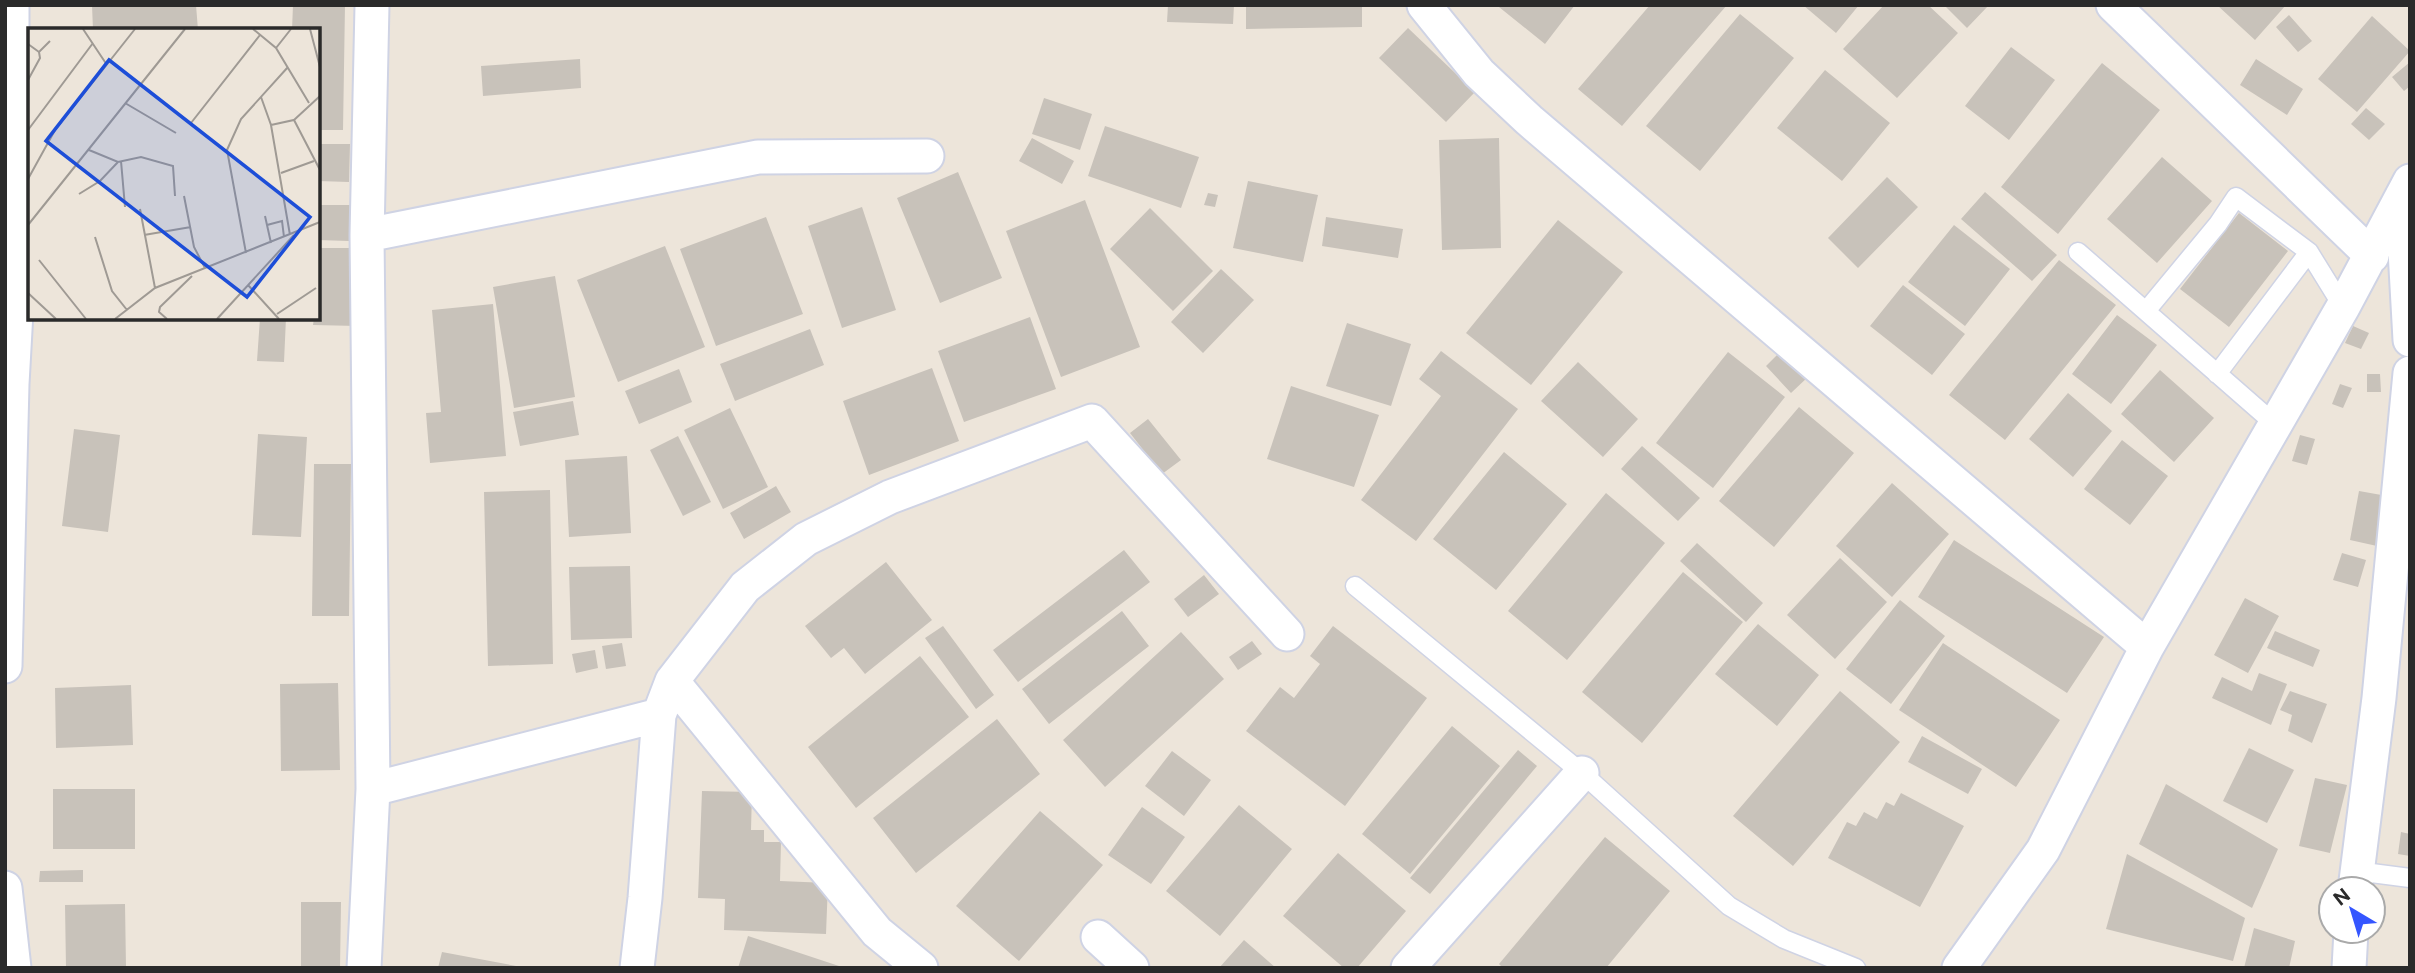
<svg xmlns="http://www.w3.org/2000/svg" width="2415" height="973" viewBox="0 0 2415 973" font-family="'Public Sans',sans-serif">
<style>
.building{fill:#c8c2ba}
.lines{fill:none;stroke-linecap:round;stroke-linejoin:round}
.service-casing{stroke:#cfd3e4;stroke-width:21}
.minor-casing{stroke:#cfd3e4;stroke-width:37}
.service{stroke:#fff;stroke-width:18}
.minor{stroke:#fff;stroke-width:33}
.inset-road{fill:none;stroke:#9f9a94;stroke-width:2}
.view{fill:#1d4ed8;fill-opacity:0.15;stroke:#1d4ed8;stroke-width:3.5}
.inset-edge{fill:none;stroke:#2a2a2a;stroke-width:3.5}
</style>
<rect width="100%" height="100%" fill="#ede5da"/>
<path class="building" d="M92,5H196L198,30H93Z
M293,5H345L343,130H318V30H292Z
M1168,5H1234L1233,24L1167,22Z
M1246,5H1362V27L1246,29Z
M1500,5H1575L1545,44L1499,7Z
M1650,5H1727L1622,126L1578,89Z
M1803,5H1859L1836,33Z
M1884,5H1928L1958,33L1897,98L1843,49Z
M1944,5H1989L1967,28Z
M2217,5H2286L2255,40Z
M1740,14L1794,58L1700,171L1646,126Z
M2289,15L2312,41L2298,52L2276,27Z
M2372,16L2410,51L2357,112L2318,79Z
M1408,28L1475,92L1446,122L1379,58Z
M2011,47L2055,80L2009,140L1965,106Z
M580,59L581,88L483,96L481,66Z
M2256,59L2303,89L2287,115L2240,85Z
M2410,62V86L2404,91L2392,77Z
M2102,63L2160,110L2058,234L2001,187Z
M1825,70L1890,123L1842,181L1777,128Z
M1044,98L1092,114L1080,150L1032,134Z
M2366,108L2385,124L2369,140L2351,124Z
M1105,126L1199,157L1181,208L1088,176Z
M1032,138L1074,161L1062,184L1019,161Z
M1499,138L1501,248L1442,250L1439,140Z
M318,144H350L349,182L318,181Z
M2162,157L2212,201L2157,263L2107,219Z
M958,172L1002,278L940,303L897,198Z
M1887,177L1918,207L1858,268L1828,238Z
M1248,181L1318,195L1303,262L1233,248Z
M1985,192L2057,255L2032,281L1961,219Z
M1208,193L1218,195L1215,207L1204,205Z
M1085,200L1140,347L1061,377L1006,231Z
M318,205H350L349,241L318,240Z
M862,207L896,310L842,328L808,226Z
M1150,208L1213,271L1173,311L1110,249Z
M2239,213L2288,251L2229,327L2180,289Z
M766,217L803,314L716,346L680,249Z
M1326,217L1403,229L1398,258L1322,246Z
M1558,220L1623,272L1531,385L1466,333Z
M1954,225L2010,269L1965,326L1908,282Z
M665,246L705,347L618,382L577,280Z
M318,248H360L358,326L313,325L314,318H318Z
M2059,260L2116,305L2005,440L1949,395Z
M1221,269L1254,300L1203,353L1171,322Z
M555,276L575,397L514,408L493,287Z
M1903,285L1965,334L1932,375L1870,326Z
M493,304L506,456L430,463L426,413L441,412L432,310Z
M2117,315L2157,345L2111,404L2072,374Z
M1030,317L1056,389L964,422L938,351Z
M260,318H286L284,362L257,361Z
M1347,323L1411,344L1391,406L1326,386Z
M2353,326L2369,333L2361,349L2345,343Z
M810,329L824,365L735,401L720,364Z
M1783,349L1809,376L1791,393L1766,366Z
M1441,351L1518,409L1416,541L1361,500L1441,396L1419,379Z
M1728,352L1785,397L1713,488L1656,443Z
M1578,362L1638,419L1603,457L1541,401Z
M932,368L959,441L869,475L843,401Z
M679,369L692,402L639,424L625,391Z
M2160,370L2214,418L2174,462L2121,414Z
M2367,374H2380L2381,392H2367Z
M2340,384L2352,388L2343,408L2332,404Z
M1291,386L1379,415L1354,487L1267,459Z
M2068,393L2112,431L2073,477L2029,439Z
M573,401L579,435L520,446L513,412Z
M1799,407L1854,453L1774,547L1719,501Z
M730,408L768,487L723,509L684,430Z
M1148,419L1181,460L1162,474L1130,433Z
M74,429L120,435L108,532L62,526Z
M258,434L307,437L301,537L252,535Z
M2300,435L2315,439L2307,465L2292,461Z
M678,436L711,502L683,516L650,450Z
M2122,440L2168,476L2130,525L2084,489Z
M1642,446L1700,498L1678,521L1621,469Z
M1504,452L1567,504L1496,590L1433,539Z
M627,456L631,533L569,537L565,460Z
M314,464H351L349,616H312Z
M1892,483L1949,534L1892,597L1836,546Z
M776,486L791,512L744,539L730,513Z
M550,490L553,664L488,666L484,492Z
M2359,491L2387,496L2377,546L2350,540Z
M1606,493L1665,543L1567,660L1508,611Z
M1954,540L2104,637L2067,693L1918,597Z
M1697,543L1763,603L1746,622L1680,561Z
M1124,550L1150,582L1018,682L993,650Z
M2342,553L2366,560L2358,587L2333,580Z
M1840,558L1887,602L1835,659L1787,615Z
M886,562L932,620L865,674L844,648L831,658L805,626Z
M630,566L632,638L571,640L569,567Z
M1683,572L1743,622L1642,743L1582,692Z
M1204,575L1219,594L1188,617L1174,599Z
M2245,598L2279,616L2248,673L2214,655Z
M1900,600L1945,636L1891,704L1846,669Z
M1122,611L1149,646L1049,724L1022,689Z
M1758,624L1819,675L1777,726L1715,674Z
M943,626L994,695L976,709L925,638Z
M1333,626L1427,698L1345,806L1246,731L1280,687L1294,698L1320,664L1310,656Z
M2275,631L2320,650L2313,667L2267,648Z
M1181,632L1224,679L1105,787L1063,740Z
M1252,641L1262,654L1238,670L1229,657Z
M622,643L626,666L606,669L602,646Z
M1943,643L2060,720L2016,787L1899,710Z
M595,650L598,668L576,673L572,654Z
M920,656L969,717L856,808L808,747Z
M2259,673L2287,684L2271,725L2212,698L2222,677L2252,691Z
M338,683L340,770L281,771L280,684Z
M131,685L133,745L56,748L55,688Z
M1840,691L1900,742L1793,866L1733,816Z
M2290,691L2327,704L2312,743L2288,731L2292,715L2280,710Z
M997,719L1040,774L916,873L873,818Z
M1452,726L1500,766L1410,874L1362,834Z
M1922,736L1982,769L1968,794L1908,762Z
M2249,748L2294,770L2267,823L2223,801Z
M1518,750L1537,766L1430,894L1410,878Z
M1172,751L1211,780L1184,816L1145,786Z
M2315,778L2347,785L2330,853L2299,846Z
M2166,784L2278,849L2252,908L2139,844Z
M53,789H135V849H53Z
M702,791L752,792L751,830H764V842H781L780,881L828,883L826,934L724,930L725,899L698,898Z
M1901,793L1964,826L1920,907L1828,858L1847,822L1856,826L1864,812L1877,819L1886,802L1894,806Z
M1239,805L1292,849L1220,936L1166,891Z
M1142,807L1185,837L1151,884L1108,855Z
M1040,811L1103,865L1019,961L956,906Z
M2401,832L2410,834V856L2398,854Z
M1605,837L1670,891L1606,968H1503L1499,964Z
M1338,853L1406,911L1357,968H1344L1283,916Z
M2127,854L2245,918L2233,961L2106,929Z
M83,870V882H39L40,871Z
M301,902H341L340,968H301Z
M125,904L126,968H66L65,905Z
M2254,928L2295,941L2289,968H2244Z
M748,936L842,967V968H738Z
M1244,940L1276,968H1219Z
M442,952L516,966V968H438Z"/>
<g class="lines">
<g class="service-casing">
<path id="service" d="M2078,252L2276,425
M2146,311L2218,224L2236,197L2309,252L2343,307
M2217,374L2309,252
M1355,586L1582,773L1729,906L1784,939L1856,968
M2356,871L2410,878"/>
</g>
<g class="minor-casing">
<path id="minor" d="M1424,5L1479,73L1529,120L2147,647
M2113,5L2372,256
M2402,196L2410,340
M367,235L758,157L927,156
M5,666L12,384L22,204L12,57V5
M672,681L877,932L921,968
M373,789L659,715L672,681L745,587L806,539L890,497L1092,421L1287,634
M5,888L14,968
M2355,889L2379,698L2410,373
M1098,937L1132,968
M364,968L373,789L367,235L372,5
M637,968L645,898L659,715
M1408,968L1582,773
M1959,968L2043,850L2147,647L2343,307L2410,181
M2349,968L2351,931"/>
</g>
<use href="#service" class="service"/>
<use href="#minor" class="minor"/>
</g>
<g transform="translate(28 28)">
<rect width="292" height="292" fill="#ede5da"/>
<path class="inset-road" d="M55,1L79,37M225,1L248,20L281,75M282,1L292,39M0,16L11,24L22,13M248,20L263,1M0,52L12,30L11,24M233,69L243,97L262,207M97,75L148,105M266,92L292,68M163,95L232,7M243,97L266,92L292,142M0,102L65,15M61,122L90,134L113,129L145,138L147,168M93,133L97,179M253,145L286,133M0,151L27,102L107,1M51,166L72,153L90,134M156,168L166,219L177,240M112,181L127,260M237,188L243,215M0,197L157,1M239,197L254,193L256,209M116,207L163,199M67,209L84,263L99,282M218,225L199,122L213,91L260,39M11,232L58,291M220,257L251,291M0,265L28,291M249,286L288,260M87,291L127,260L292,194M139,291L131,284L132,279L164,248M189,291L266,207"/>
<path class="view" d="M81,32L282,189L219,269L18,113Z"/>
<rect width="292" height="292" class="inset-edge"/>
</g>
<rect width="2415" height="973" fill="none" stroke="#2a2a2a" stroke-width="14"/>
<g transform="translate(2352 910) rotate(322)"><circle r="33" fill="#ffffff" stroke="#aaaaaa" stroke-width="2"/>
<path d="M0-5L12 26L0 18L-12 26Z" fill="#3556ff"/>
<text y="-10" font-size="19" font-weight="bold" text-anchor="middle" fill="#2a2a2a">N</text>
</g>
</svg>
